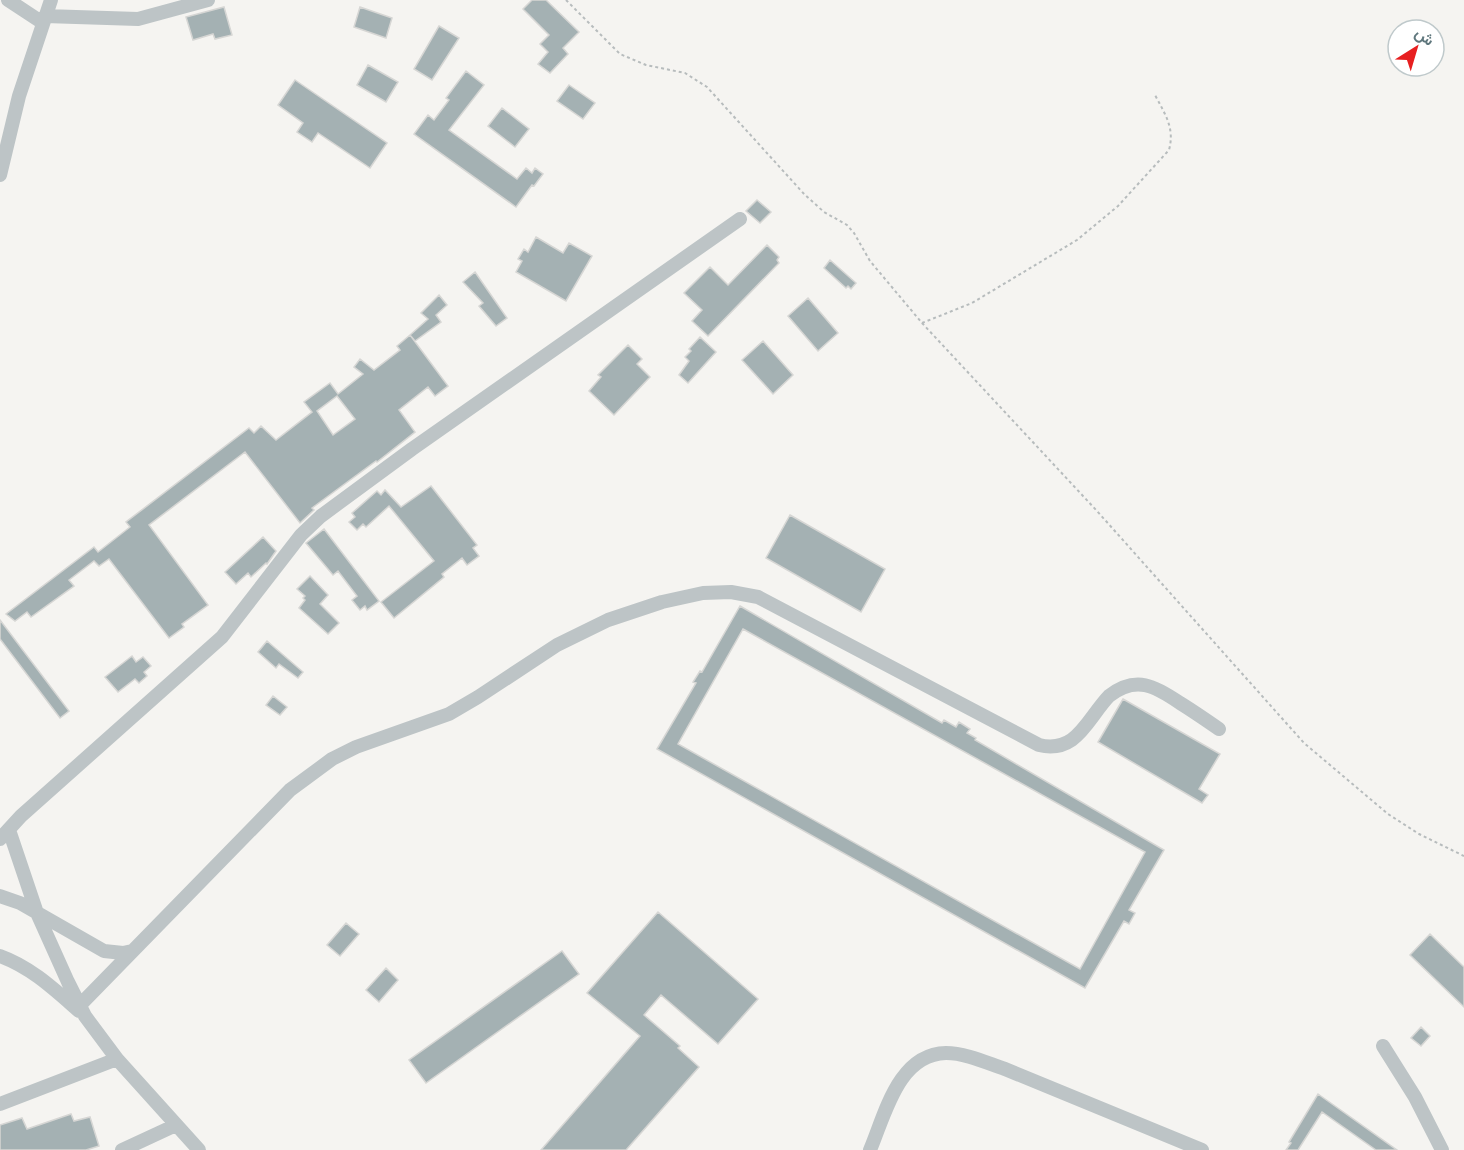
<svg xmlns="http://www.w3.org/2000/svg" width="1464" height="1150" viewBox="0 0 1464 1150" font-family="Arial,Vazirmatn,sans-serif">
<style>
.building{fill:#a4b1b3;stroke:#d6d6d4;stroke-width:1.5;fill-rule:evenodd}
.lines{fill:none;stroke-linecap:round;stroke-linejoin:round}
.path{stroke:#b7bcbd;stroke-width:2;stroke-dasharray:3 3;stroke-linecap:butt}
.minor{stroke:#bdc4c6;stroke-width:14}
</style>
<rect width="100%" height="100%" fill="#f5f4f1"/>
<path class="building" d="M532,0H546L579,32L563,48L568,54L550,73L538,64L548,52L540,44L549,35L523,9Z
M224,7L232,35L215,39L213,34L193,40L186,17Z
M360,7L392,18L386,38L354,27Z
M439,26L459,38L432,80L414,69Z
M368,65L398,82L386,102L357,85Z
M466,71L484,85L449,130L517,179L526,168L532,173L535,168L543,174L534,186L532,185L516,207L414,134L428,115L434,120L449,100L446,98Z
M295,80L387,143L370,168L318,133L312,142L297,132L303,123L278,105Z
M569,85L595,103L583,119L557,101Z
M502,108L529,129L515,147L488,126Z
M757,200L771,212L760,223L746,211Z
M536,237L563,253L569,243L592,256L566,301L516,272L522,261L518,259L524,249L528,252Z
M767,245L779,257L777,260L779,263L708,336L692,321L702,310L684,293L710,267L728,285Z
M830,260L856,283L851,289L848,286L846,288L824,268Z
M475,272L507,318L496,326L479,306L483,303L463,282Z
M439,295L447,305L436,315L441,322L415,341L410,335L428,319L421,313Z
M808,298L838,333L818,351L788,316Z
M410,335L448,386L435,396L428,387L399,410L415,432L377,462L376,461L312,508L314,510L300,523L245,452L149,525L208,605L182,624L184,627L169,638L109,559L99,566L94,561L69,580L74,586L31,617L27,612L15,621L6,614L94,547L98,552L130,527L126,522L249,428L254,433L261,426L276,440L312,412L304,402L330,383L338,394L363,374L354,367L360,359L374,370L400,350L397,346ZM337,396L355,419L333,435L317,411Z
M700,337L716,352L688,383L679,375L689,361L685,357L691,351L689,349Z
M763,341L793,375L773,394L742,360Z
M628,345L642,359L637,364L650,377L614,415L589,391L601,377L598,375Z
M431,486L477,545L473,548L479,556L467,565L462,558L442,574L444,577L394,618L381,602L434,561L389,506L366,527L363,524L357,530L349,522L355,517L352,513L377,491L381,495L385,490L401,507Z
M790,515L885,569L861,612L766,558Z
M324,529L379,601L367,610L365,606L360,610L352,600L357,596L338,571L333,575L306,543Z
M263,537L276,551L267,564L266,563L251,577L248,573L236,584L225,572Z
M310,576L328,595L320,604L339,623L328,634L299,608L305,600L303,598L305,596L297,589Z
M740,606L942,723L944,720L956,727L959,722L970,729L967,733L976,738L975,740L1164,850L1129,910L1135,913L1129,924L1124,921L1085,988L657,749L696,683L693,682L700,671L702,672ZM743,629L1145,852L1080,969L678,744Z
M0,620L69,711L60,718L0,639Z
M267,641L303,672L298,678L279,664L276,668L258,652Z
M132,656L136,662L143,657L151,666L144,672L147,676L139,683L135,679L118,692L105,677Z
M273,696L287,707L280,715L266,705Z
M1123,699L1220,754L1199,789L1208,795L1202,803L1098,742Z
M658,912L758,999L718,1044L661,995L644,1015L680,1046L678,1048L699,1067L626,1150H541L640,1036L587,993Z
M346,923L359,934L340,956L327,945Z
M1430,934L1464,967V1007L1410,955Z
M562,951L579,974L426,1083L409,1060Z
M386,968L398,980L379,1002L366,990Z
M1421,1027L1430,1036L1421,1046L1411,1038Z
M1318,1094L1397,1150H1376L1322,1112L1298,1150H1286L1291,1143L1289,1142Z
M71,1114L74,1121L90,1117L99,1146L86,1150H0V1125L22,1118L27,1129Z"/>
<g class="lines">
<path class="path" d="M566,0L620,54L646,65L685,73L707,87L805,195L824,212L847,225L854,233L870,261L922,323L1097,511L1304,743L1388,814L1419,834L1464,856
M922,323L972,303L1077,240L1118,206L1169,150C1175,128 1165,114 1155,95"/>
<path class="minor" d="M8,0L43,23
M45,16L138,19L208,0
M0,175L19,96L51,0
M9,830L37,913L68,982L85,1016L117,1059L199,1150
M0,839L21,816L222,637L301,535L321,516L412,449L740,219
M0,896L20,903L104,951L123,953L132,951
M0,956C31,967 55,990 79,1011
M80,1005L290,790L332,759L356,747L449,714L478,697L557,645L608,620L662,602L703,593L731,592L758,597L1039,745C1077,754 1087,719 1109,696C1136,675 1155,686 1180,703C1193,711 1206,720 1219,729
M1383,1046L1415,1097L1442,1150
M0,1104L117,1059
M122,1150L176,1125
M870,1150C885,1115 898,1054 946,1053C966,1053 987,1063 1005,1069L1202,1150"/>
</g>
<g transform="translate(1416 48) rotate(37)"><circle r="28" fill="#ffffff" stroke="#bfc9cb" stroke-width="1.5"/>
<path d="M0-4.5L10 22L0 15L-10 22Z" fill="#e71f20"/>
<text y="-9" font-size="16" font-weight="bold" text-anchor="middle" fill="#5f777d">ش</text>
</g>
</svg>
